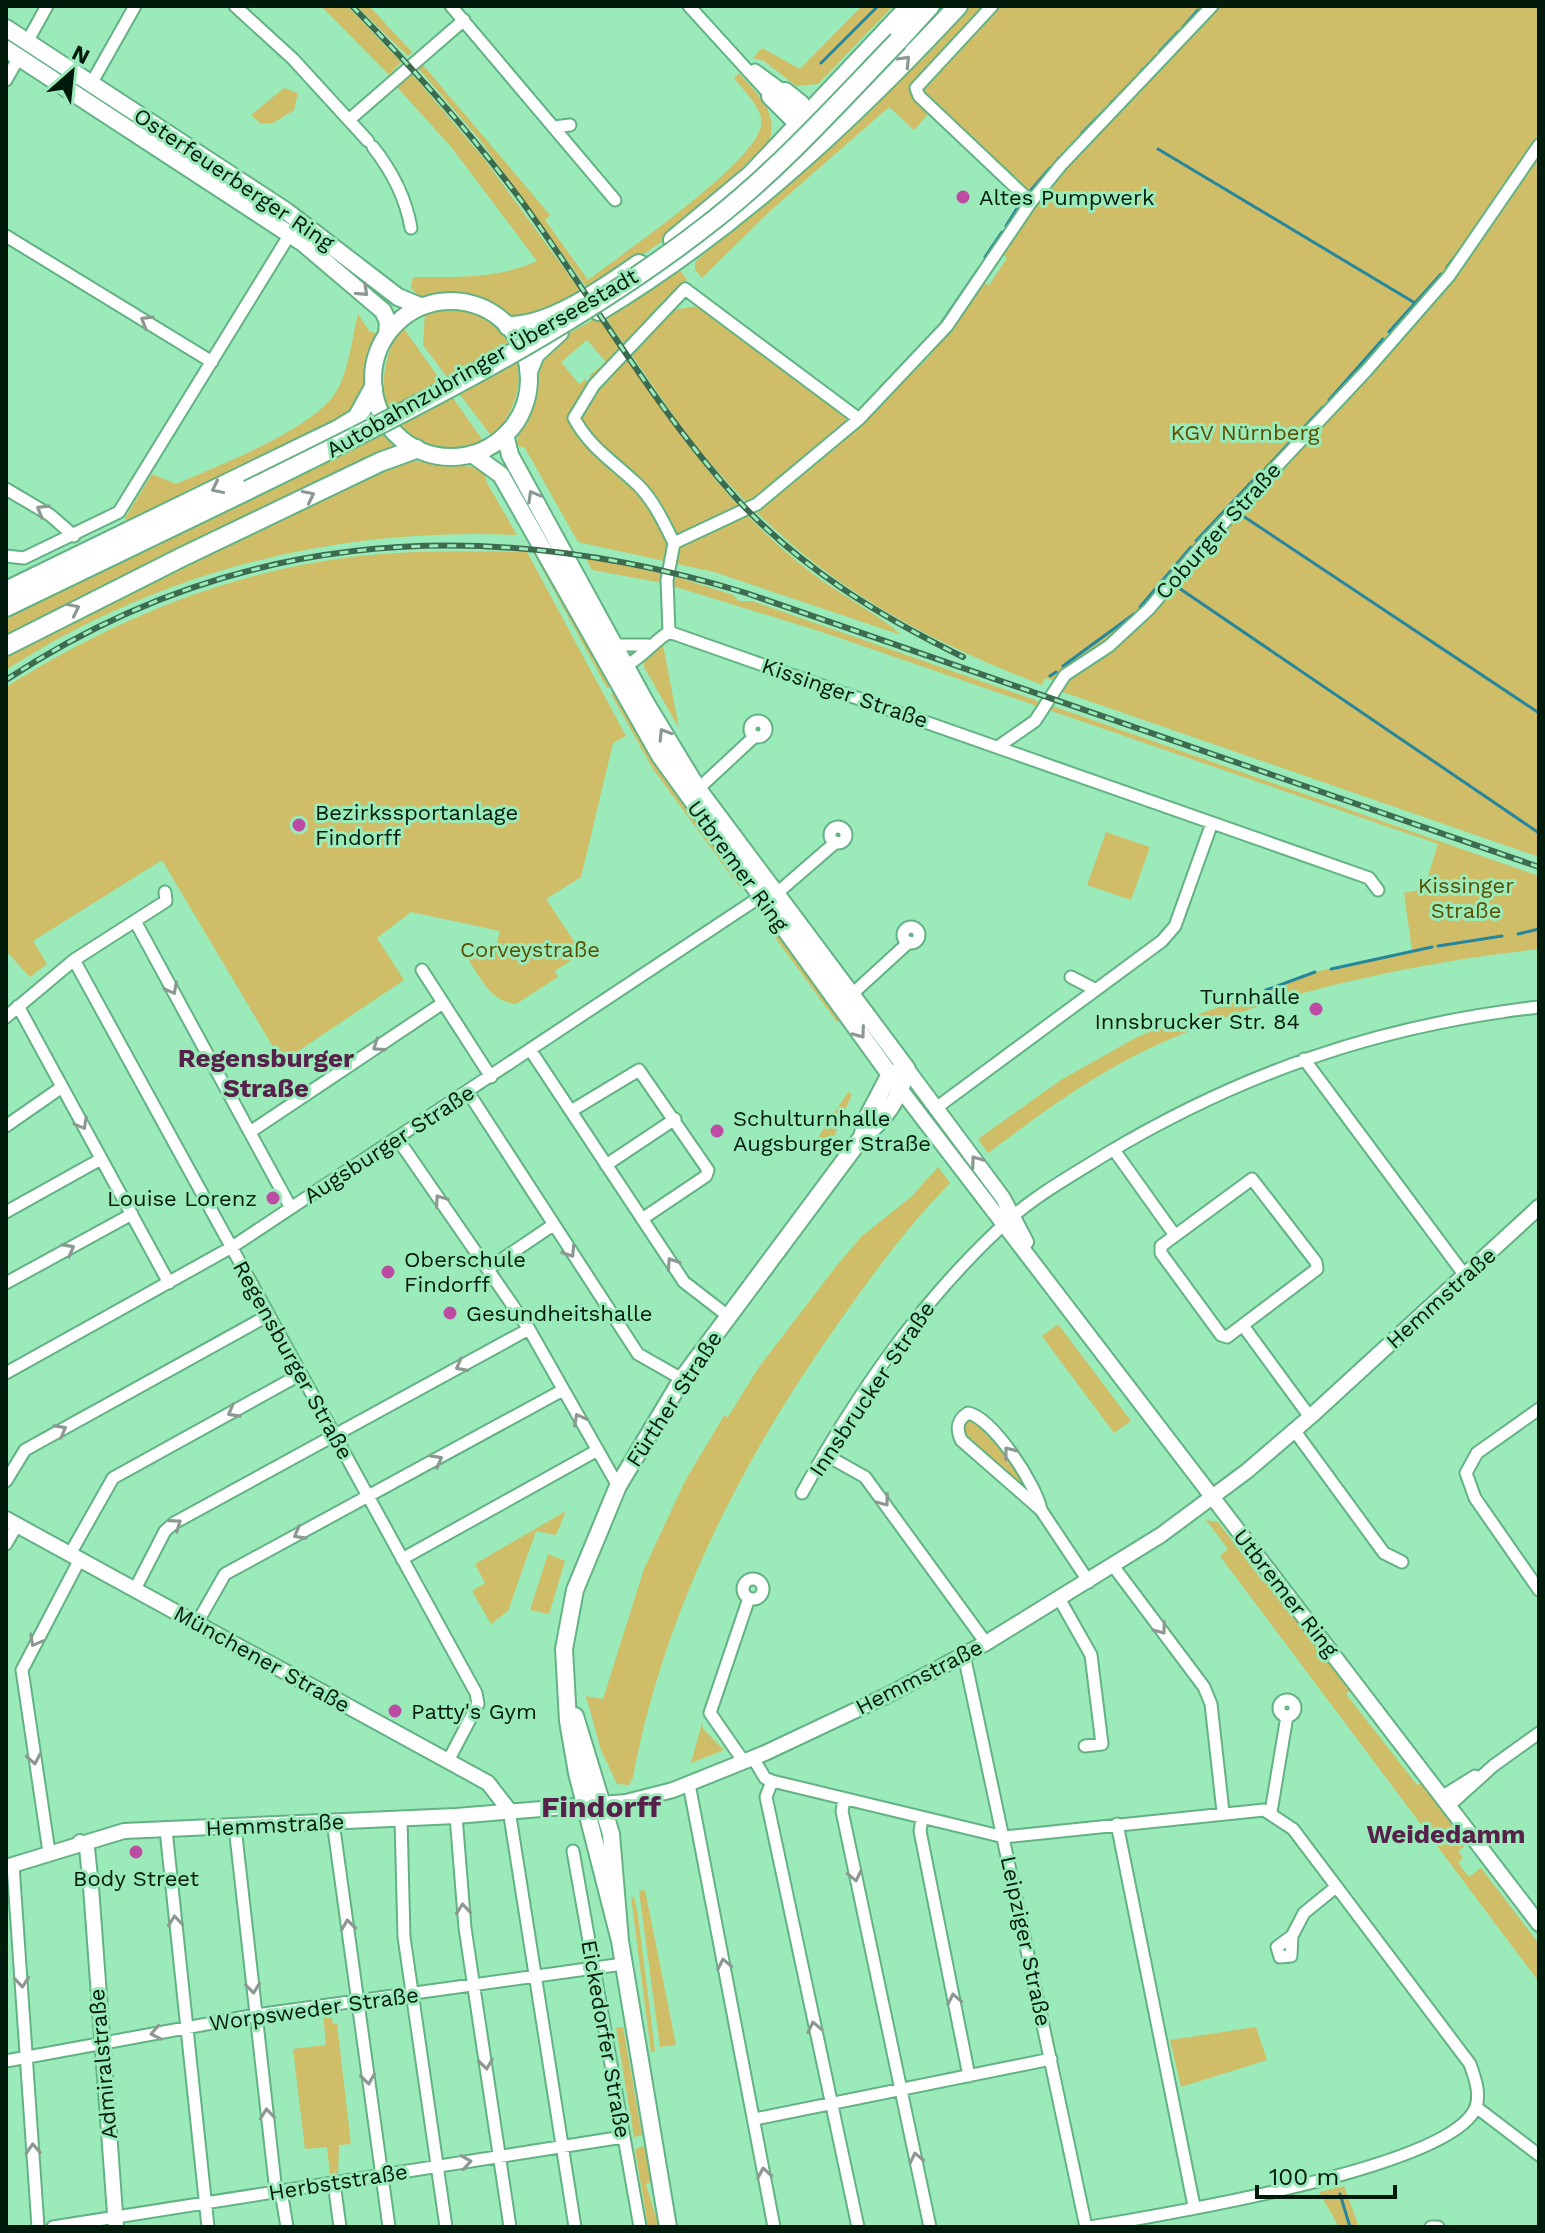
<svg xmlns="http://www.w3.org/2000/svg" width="1545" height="2233" viewBox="0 0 1545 2233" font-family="'Work Sans',sans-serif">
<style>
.green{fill:#d0bd67;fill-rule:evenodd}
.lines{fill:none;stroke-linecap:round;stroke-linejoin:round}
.stream{stroke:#25869c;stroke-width:3}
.minor-casing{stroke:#62b284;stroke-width:15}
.tertiary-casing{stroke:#62b284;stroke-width:18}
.secondary-casing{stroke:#62b284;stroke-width:20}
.trunk-casing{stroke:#62b284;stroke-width:22}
.minor{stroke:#fff;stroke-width:11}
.tertiary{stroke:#fff;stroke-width:14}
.secondary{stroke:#fff;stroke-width:16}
.trunk{stroke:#fff;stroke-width:18}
.rail-casing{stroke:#3c6b4f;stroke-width:6}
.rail{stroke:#9aeaba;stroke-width:3;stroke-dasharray:9;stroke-linecap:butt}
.trunk-bridge-casing{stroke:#62b284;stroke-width:22;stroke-linecap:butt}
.trunk-bridge{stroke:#fff;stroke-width:18}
.oneway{stroke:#8c9891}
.poi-dot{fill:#bd4aa3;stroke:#9aeaba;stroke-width:3}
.labels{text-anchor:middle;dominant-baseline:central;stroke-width:6;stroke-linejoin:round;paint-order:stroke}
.street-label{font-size:22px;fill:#001b0b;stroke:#9aeaba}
.poi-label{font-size:22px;fill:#001b0b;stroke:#9aeaba;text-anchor:start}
.park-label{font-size:22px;fill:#5c4e01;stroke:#9aeaba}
.quarter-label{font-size:26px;font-weight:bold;fill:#58214c;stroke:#9aeaba}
.district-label{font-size:30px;font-weight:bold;fill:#58214c;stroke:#9aeaba}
</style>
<rect width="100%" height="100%" fill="#9aeaba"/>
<path class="green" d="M321,6L348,7L401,62L389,75Z
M356,6H369L412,52L408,56Z
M862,6H893L818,84L796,86L764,61L753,58L762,48L800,69Z
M967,6H1539V857L1060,691L1064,683L1045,678L1042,685C912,634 816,581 721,475C680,431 649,377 613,329L604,313L678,268L687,279L681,290L631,343L636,349L672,310L698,306L860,425L929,357L983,283L989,285L1007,258L1003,254L1034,203L930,112L914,130L889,107L770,211L702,278L695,269V262L851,127Z
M423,65L550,215L545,220L588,280C622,254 756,163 761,125C764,109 743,90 734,78L739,73C763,100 781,115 766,151L671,235L590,292L480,140L418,68Z
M412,74L485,160L582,293L543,315L513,318L478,299L459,294L421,298L411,288L413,277C456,277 498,279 537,261L452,148L397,87Z
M284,88L298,93L294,110L273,123L261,124L251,115Z
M444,307C519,309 542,385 492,437L423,345L425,312Z
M358,314L369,331L378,334L361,398L351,413L127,522L125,518L152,474L176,484C216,467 314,429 336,392C349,371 352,337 358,314Z
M598,317C663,410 724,509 817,577C831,588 897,627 901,635L714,572L578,542L525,448L515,445L529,410L539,361L552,343ZM587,340L606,362L589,376L592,380L620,362L593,395L581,418L603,448L580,434L569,415L588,386L586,379L579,384L561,362Z
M402,326L484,442C423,469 370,425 387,360C390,348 394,336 402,326Z
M384,431L400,447L6,636V620L25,608Z
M415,461L483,468L487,483L517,535C335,527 159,571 6,670V654L17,646L393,464Z
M527,552L626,736L613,743L581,877L546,899L582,953L555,971L558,977L516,1004C491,1001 482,980 469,961L497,943L500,931L411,912L377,938L404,980L282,1062L162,860L33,941L47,964L30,977L6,951V687C109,622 223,574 344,558C405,550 466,551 527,552Z
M533,552H537L611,686L607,688Z
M585,557L674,576L733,595L739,601H752L1539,876V949C1411,963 1256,996 1140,1053C1086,1080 1036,1117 988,1153L978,1139L1061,1080L1139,1036L1315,972L1412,951L1404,893L1424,889L1438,844L825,633L663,583L592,570Z
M663,645L679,728L644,667V661Z
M615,692L657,768L735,872L743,886L741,889L653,769L611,694Z
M1106,832L1150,847L1131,900L1087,885Z
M774,929L840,1020L837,1022L771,932Z
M848,1092L852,1094L828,1151L824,1154L813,1145Z
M938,1167L950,1183C907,1227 872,1275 837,1325C741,1461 664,1612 633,1777L629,1785L617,1784L601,1750L586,1696L603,1699L644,1569L686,1479L724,1416L728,1417L759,1367L838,1264L861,1237L911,1197Z
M1058,1324L1131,1421L1114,1433L1042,1336Z
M973,1416L996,1440L1037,1501L966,1442L962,1422Z
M566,1511L556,1535L536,1531L508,1611L491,1624L472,1591L485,1583L475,1564Z
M1206,1520L1218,1522L1263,1582L1267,1578L1352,1688L1346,1694L1417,1785L1424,1781L1469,1843L1458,1851L1463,1858L1458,1863L1469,1877L1481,1868L1539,1944V1982L1220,1556L1228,1549Z
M548,1554L565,1561L549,1614L530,1610Z
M702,1723L703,1729L724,1750L691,1763Z
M645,1890L676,2045L660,2047L639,1891Z
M631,1897H634L638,1916L655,2051L651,2052Z
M331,2013L333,2024H337L351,2144L339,2145L338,2175L330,2176L327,2147L305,2149L293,2049L326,2045L323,2014Z
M623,2027L642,2135L634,2137L616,2028Z
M1256,2027L1267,2060L1181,2087L1170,2040Z
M644,2146L651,2182L646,2184L659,2227H648L635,2149Z
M1344,2186L1359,2227H1339L1319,2192Z"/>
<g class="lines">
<path class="stream" d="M1201,8L1203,6
M1183,27L1198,10
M1160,51L1178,32
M821,63L878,6
M1146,67L1156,56
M1138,76L1143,69
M1120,94L1135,79
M1111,103L1117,97
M1082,133L1105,110
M1158,149L1415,303
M1056,162L1059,158
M1031,190L1050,168
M1006,226L1021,202
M985,257L1002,232
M1447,267L1462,248
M938,328L979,268
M1389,332L1441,274
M881,387L893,375
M1329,400L1383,339
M1265,469L1323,407
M1240,514L1539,713
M1196,541L1258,475
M1176,586L1539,833
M1140,607L1191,547
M1063,666L1134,614
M1050,676L1056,672
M1518,934L1539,929
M1438,946L1502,936
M1331,969L1432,947
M1266,990L1315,972
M1340,2194L1350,2227"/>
<g class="minor-casing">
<path id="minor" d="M235,6L293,59L368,141
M451,6L615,200
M689,6L771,96
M992,6L916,88L919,96L1031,202
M27,42L47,6
M755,70L785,92
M6,80L19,57
M91,84L135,6
M350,119L464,20
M554,127L570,125
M373,147C391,170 406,199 411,228
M6,236L212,362
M6,489L50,515L74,536
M674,543L757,504L859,419L947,326L1031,202L1061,165L1212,6
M674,543C664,523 654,501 638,485C614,462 590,448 574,418L594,385L685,289L859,419
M6,556L24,558L119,512L290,234
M669,632L1369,878L1378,890
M669,632L667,580L674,543
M614,645H648
M620,667C635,665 654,641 669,632
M750 729a8 8 0 1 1 16 0a8 8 0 1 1-16 0Z
M999,746L1035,721L1065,675L1109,646L1149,609L1200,548L1366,371L1449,276L1539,145
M698,789L755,736
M830 835a8 8 0 1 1 16 0a8 8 0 1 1-16 0Z
M776,894L836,842
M135,921L291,1208
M903 935a8 8 0 1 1 16 0a8 8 0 1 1-16 0Z
M74,960L476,1693L478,1704L448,1761
M422,970L491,1077
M1071,977L1096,990
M850,996L909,942
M18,1006L169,1283
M6,1017L74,960L166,901L165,892
M531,1051L684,1282L728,1316
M1304,1059L1466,1277
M468,1092L638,1354L682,1379
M936,1108L1162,941L1175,926L1212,823
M571,1111L639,1070L708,1170L706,1176L642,1219
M6,1126L62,1087
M250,1132L443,1003
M397,1138L529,1329L618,1486
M1114,1150L1174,1234
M606,1165L675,1119
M1252,1179L1316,1262L1317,1269L1227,1337L1221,1335L1161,1253V1246Z
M6,1212L101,1159
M488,1269L553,1225
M6,1283L132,1214
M1244,1327L1310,1417
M6,1373L232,1247L760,897
M1539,1409L1477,1453L1466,1473L1475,1498L1539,1590
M1294,1430L1384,1553L1402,1562
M824,1454L865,1477L986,1643
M6,1481L25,1450L269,1315
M802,1493C858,1392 924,1296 1011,1218C1038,1194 1074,1174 1106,1154C1243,1072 1381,1025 1539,1007
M1041,1510C1037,1486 993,1418 968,1413C957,1420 956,1428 961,1440L1041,1510L1089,1582
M6,1544L17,1525
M70,1554L113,1478L301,1374
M402,1559L596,1451
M1114,1567L1204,1687L1211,1704L1223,1812
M743 1589a10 10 0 1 1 20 0a10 10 0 1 1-20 0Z
M135,1589L165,1531L174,1523L529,1329
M1060,1600L1091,1655L1102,1744L1085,1746
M197,1623L225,1574L563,1390
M964,1655L1086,2227
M1279 1708a8 8 0 1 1 16 0a8 8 0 1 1-16 0Z
M753,1758L765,1778L772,1781L1004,1837L1264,1810L1293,1829L1470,2064C1475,2078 1482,2097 1474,2111C1442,2169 1161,2215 1090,2227
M744,1762L710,1713L749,1598
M772,1781L766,1797L858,2227
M689,1784L774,2227
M1443,1796L1475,1776
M844,1800L842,1811L930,2227
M1450,1805L1493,1766L1539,1733
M509,1810L575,2227
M1271,1812L1287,1716
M456,1816L465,1928L510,2227
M922,1818L920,1831L969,2076
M401,1819L404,1937L446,2227
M333,1822L389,2227
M1117,1824L1194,2206
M235,1827L276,2192
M166,1830L208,2227
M573,1851L640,2227
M49,1852L22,1670L80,1559
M13,1865L38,2227
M1292,1936L1277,1947L1280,1957L1291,1956L1292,1936L1304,1913L1336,1887
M6,2061L256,2015L623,1964
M1476,2107L1539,2155
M755,2119L1051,2059
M334,2183L340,2227
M281,2191L287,2227
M53,2227L623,2137
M1431,2227H1438"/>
</g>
<g class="tertiary-casing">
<path id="tertiary" d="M907,1069L1003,1198L1026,1242
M901,1090L1539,1924
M6,1519L488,1783L509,1810
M80,1842L87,1848L91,1887L116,2227
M6,1867L124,1831L456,1816L626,1802L673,1790L765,1753L888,1695L986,1643L1161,1535L1247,1471L1310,1417L1539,1207"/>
</g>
<g class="secondary-casing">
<path id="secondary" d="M6,28L286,211L398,297L420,306
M6,49L303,243L383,311L388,322L387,334
M373 379a78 78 0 1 1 156 0a78 78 0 1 1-156 0Z
M505,435L510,455L647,705L698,789L907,1069
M472,454L501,475L660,756L901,1090
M862,1137L867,1118L890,1074L897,1072
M575,1716L611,1834L620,1941L668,2227
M620,1941L577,1773L568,1721L564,1649L575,1590L618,1486L682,1379L862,1137C885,1120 900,1097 907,1069"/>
</g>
<g class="trunk-casing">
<path id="trunk" d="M898,41L930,6
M785,92L800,104L810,123
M771,96L795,120L809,125
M673,240L751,175L910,6
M599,311C734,230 851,121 958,6
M508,326C551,327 604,288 639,264
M529,369L535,354L559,332
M6,591L339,429L357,418L373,389
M6,607L248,490
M6,646L182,557L380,462L416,449"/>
</g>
<use href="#minor" class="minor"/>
<use href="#tertiary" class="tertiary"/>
<use href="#secondary" class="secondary"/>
<use href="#trunk" class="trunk"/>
<g class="rail-casing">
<path id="rail" d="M352,6C413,68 471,133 523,203C594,301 655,408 736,498C799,567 879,616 963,657
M6,680C236,528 488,514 746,593L1539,867"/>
</g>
<use href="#rail" class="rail"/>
<g class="trunk-bridge-casing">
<path id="trunk-bridge" d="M248,490C408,411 575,330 715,219C782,166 839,102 898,41"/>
</g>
<use href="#trunk-bridge" class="trunk-bridge"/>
</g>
<defs><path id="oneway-chevron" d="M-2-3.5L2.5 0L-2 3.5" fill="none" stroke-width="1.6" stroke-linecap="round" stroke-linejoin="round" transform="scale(2)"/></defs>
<g class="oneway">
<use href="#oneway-chevron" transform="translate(905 61) rotate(-46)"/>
<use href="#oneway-chevron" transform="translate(363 291) rotate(43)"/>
<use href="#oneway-chevron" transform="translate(146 321) rotate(-149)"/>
<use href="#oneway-chevron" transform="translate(217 488) rotate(154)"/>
<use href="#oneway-chevron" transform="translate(309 496) rotate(-26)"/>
<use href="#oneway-chevron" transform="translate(533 496) rotate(-119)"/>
<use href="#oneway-chevron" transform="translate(42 510) rotate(-149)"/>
<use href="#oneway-chevron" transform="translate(74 609) rotate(-26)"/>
<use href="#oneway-chevron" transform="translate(664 734) rotate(-122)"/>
<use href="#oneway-chevron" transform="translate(172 989) rotate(62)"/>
<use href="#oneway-chevron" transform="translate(860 1033) rotate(54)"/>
<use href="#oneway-chevron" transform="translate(378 1046) rotate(146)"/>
<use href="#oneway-chevron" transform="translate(82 1124) rotate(61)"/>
<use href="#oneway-chevron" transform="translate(976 1161) rotate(-126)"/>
<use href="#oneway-chevron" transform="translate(440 1200) rotate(-125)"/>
<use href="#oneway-chevron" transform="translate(69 1249) rotate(-29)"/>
<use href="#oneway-chevron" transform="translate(570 1252) rotate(57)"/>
<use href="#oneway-chevron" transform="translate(672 1263) rotate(-124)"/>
<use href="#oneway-chevron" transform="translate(461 1366) rotate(152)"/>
<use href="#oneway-chevron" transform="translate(233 1412) rotate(151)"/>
<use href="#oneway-chevron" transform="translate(579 1419) rotate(-118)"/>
<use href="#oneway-chevron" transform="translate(61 1430) rotate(-29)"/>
<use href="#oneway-chevron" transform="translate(1009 1452) rotate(-128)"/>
<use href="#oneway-chevron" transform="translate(437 1460) rotate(-29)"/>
<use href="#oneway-chevron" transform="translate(884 1501) rotate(53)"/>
<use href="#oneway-chevron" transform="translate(176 1524) rotate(-35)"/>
<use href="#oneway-chevron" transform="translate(299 1534) rotate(151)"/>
<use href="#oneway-chevron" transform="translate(1161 1629) rotate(53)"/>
<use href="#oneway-chevron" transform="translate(35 1641) rotate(119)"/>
<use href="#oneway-chevron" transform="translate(34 1759) rotate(80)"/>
<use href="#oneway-chevron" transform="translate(855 1876) rotate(78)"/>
<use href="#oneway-chevron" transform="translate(463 1909) rotate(-95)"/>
<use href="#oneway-chevron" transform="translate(175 1921) rotate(-96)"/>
<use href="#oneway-chevron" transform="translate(348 1925) rotate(-98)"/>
<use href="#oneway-chevron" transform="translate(724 1964) rotate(-101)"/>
<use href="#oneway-chevron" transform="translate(22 1982) rotate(85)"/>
<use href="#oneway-chevron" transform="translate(253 1988) rotate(84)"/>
<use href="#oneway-chevron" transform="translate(954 1999) rotate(-101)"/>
<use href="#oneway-chevron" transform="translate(814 2027) rotate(-102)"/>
<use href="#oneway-chevron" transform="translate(156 2033) rotate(169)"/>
<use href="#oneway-chevron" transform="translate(486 2064) rotate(82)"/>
<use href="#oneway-chevron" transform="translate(368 2079) rotate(82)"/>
<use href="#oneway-chevron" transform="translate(267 2114) rotate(-96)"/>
<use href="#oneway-chevron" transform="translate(33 2149) rotate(-93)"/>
<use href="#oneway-chevron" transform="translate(916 2158) rotate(-102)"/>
<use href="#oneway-chevron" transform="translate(466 2162) rotate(-9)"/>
<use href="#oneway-chevron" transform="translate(764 2173) rotate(-100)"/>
</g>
<g class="poi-dot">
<circle cx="963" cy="197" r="8"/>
<circle cx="299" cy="825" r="8"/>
<circle cx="1316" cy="1009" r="8"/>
<circle cx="717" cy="1131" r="8"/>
<circle cx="273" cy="1198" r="8"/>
<circle cx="388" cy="1272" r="8"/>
<circle cx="450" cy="1313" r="8"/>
<circle cx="395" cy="1711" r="8"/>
<circle cx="136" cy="1852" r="8"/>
</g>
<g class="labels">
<g class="street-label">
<text transform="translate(234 179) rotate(34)">Osterfeuerberger Ring</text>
<text transform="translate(482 363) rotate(-30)">Autobahnzubringer Überseestadt</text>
<text transform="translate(1218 531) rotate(-48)">Coburger Straße</text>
<text transform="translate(845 693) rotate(19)">Kissinger Straße</text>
<text transform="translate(738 866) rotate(54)">Utbremer Ring</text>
<text transform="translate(389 1144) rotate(-33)">Augsburger Straße</text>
<text transform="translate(1441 1298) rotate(-42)">Hemmstraße</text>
<text transform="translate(293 1360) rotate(61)">Regensburger Straße</text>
<text transform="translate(872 1389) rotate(-56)">Innsbrucker Straße</text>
<text transform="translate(674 1399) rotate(-57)">Fürther Straße</text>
<text transform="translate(1286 1593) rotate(52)">Utbremer Ring</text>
<text transform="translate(262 1659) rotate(29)">Münchener Straße</text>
<text transform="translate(919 1677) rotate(-27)">Hemmstraße</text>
<text transform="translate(275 1825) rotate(-3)">Hemmstraße</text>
<text transform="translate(1026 1941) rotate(78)">Leipziger Straße</text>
<text transform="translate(314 2009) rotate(-8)">Worpsweder Straße</text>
<text transform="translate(606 2039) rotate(80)">Eickedorfer Straße</text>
<text transform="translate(103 2064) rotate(-95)">Admiralstraße</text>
<text transform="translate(338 2182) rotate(-9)">Herbststraße</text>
</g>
<g class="poi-label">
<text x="979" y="197">Altes Pumpwerk</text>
<text x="315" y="812">Bezirkssportanlage<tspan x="315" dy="25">Findorff</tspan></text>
<text x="1300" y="996" text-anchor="end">Turnhalle<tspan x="1300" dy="25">Innsbrucker Str. 84</tspan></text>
<text x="733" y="1118">Schulturnhalle<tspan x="733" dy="25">Augsburger Straße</tspan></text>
<text x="257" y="1198" text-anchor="end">Louise Lorenz</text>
<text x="404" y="1259">Oberschule<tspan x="404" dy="25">Findorff</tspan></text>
<text x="466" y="1313">Gesundheitshalle</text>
<text x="411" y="1711">Patty's Gym</text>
<text x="136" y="1878" text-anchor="middle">Body Street</text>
</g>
<g class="park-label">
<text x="1245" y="432">KGV Nürnberg</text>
<text x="1466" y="885">Kissinger<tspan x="1466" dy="25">Straße</tspan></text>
<text x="530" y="949">Corveystraße</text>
</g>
<g class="quarter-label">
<text x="266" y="1058">Regensburger<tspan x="266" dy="30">Straße</tspan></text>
<text x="1446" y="1834">Weidedamm</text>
</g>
<g class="district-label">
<text x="601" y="1806">Findorff</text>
</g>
</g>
<rect width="1545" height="2233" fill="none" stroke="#001b0b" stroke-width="16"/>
<g transform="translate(72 72) rotate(27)" stroke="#9aeaba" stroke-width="6" paint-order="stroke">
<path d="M0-6L14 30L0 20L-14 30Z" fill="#001b0b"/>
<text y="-12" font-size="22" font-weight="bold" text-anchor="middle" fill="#001b0b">N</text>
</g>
<path d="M1257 2185v12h138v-12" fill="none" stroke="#001b0b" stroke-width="4"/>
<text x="1269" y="2185" font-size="24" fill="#001b0b" stroke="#9aeaba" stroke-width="6" paint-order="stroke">100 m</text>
</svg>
